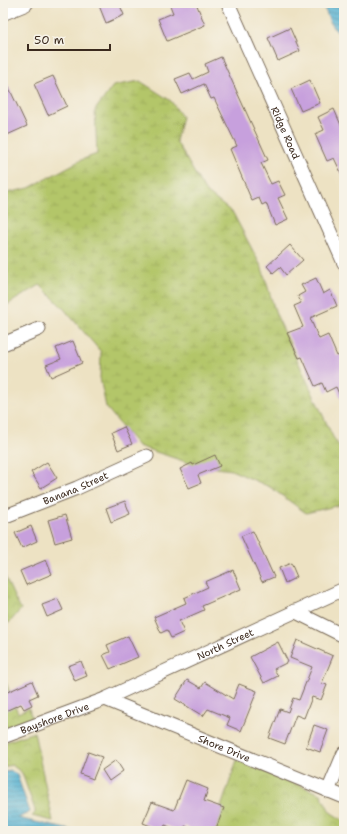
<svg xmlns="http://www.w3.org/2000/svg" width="347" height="834" viewBox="0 0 347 834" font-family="'Shantell Sans',sans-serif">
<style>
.wetland{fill:url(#wetland-marsh);stroke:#777844}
.park{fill:url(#park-crowns);stroke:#777844}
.water{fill:url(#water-rules);stroke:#476e78}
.building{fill:#c7a0dd}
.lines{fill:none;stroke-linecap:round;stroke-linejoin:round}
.minor-casing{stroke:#796a58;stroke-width:15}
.tertiary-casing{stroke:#796a58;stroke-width:18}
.minor{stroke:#fff;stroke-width:13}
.tertiary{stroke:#fff;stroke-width:16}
.labels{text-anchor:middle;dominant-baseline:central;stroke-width:4;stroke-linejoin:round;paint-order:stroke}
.street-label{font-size:10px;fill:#3b2a1e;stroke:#f7f3e8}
</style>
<defs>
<pattern id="wetland-marsh" width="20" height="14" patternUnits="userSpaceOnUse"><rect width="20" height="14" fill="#b3c669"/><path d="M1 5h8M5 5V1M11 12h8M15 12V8" fill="none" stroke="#9baa5b"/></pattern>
<pattern id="park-crowns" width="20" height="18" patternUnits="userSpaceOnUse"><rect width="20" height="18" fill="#b3c669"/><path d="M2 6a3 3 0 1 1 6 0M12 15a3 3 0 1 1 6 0" fill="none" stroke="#9baa5b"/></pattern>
<pattern id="water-rules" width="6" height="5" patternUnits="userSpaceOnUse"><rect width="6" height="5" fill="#53b1d2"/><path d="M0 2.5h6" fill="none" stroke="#4690aa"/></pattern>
</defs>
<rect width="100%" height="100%" fill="#f7f3e8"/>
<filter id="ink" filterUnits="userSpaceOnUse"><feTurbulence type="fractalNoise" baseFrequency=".025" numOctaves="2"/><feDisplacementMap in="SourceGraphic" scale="8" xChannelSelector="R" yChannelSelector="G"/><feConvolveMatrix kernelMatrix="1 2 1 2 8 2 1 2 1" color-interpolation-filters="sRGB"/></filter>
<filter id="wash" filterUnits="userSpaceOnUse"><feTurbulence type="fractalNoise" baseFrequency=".012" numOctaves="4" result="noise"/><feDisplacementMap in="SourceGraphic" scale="16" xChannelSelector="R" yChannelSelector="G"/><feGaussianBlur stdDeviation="0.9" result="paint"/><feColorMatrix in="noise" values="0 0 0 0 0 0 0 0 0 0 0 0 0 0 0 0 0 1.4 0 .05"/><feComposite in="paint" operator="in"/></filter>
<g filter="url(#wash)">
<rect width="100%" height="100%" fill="#ede2c3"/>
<path class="wetland" d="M140,81L171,101L182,117L176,141L205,191L233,213L262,268L276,314L333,437L344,453V504L306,513L270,487L231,470L195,465L138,446L106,407L100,378L101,352L64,309L40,285L10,303L3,309V194L29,188L81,160L97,154L95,110L113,86Z"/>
<path class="park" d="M3,572L16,601L21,609L10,622L3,625Z
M3,675L18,713L29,708L32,720L3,731Z
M34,732L53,821L32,816L35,813V810L22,773L12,765L3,767V743Z
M237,760L321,794L330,812L344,821V831H213Z"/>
<path class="water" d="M324,3H344V36L333,28L325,10Z
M10,770L17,775L30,812L18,818L75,831H3V772Z"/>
<g id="blocks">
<path class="building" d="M98,3H119L124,15L106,23Z
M169,3H196L205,25L167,41L158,19L173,13Z
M290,28L300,51L278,61L268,38Z
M221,57L268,160L261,163L271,184L278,181L285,195L278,198L288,219L275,225L266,203L262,205L259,198L252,201L230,149L237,146L214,98L211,99L204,84L182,94L175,79L190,73L193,79L208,72L205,64Z
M3,75L27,126L7,135L3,128Z
M53,76L67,106L48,115L34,84Z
M310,80L320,103L301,111L291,89Z
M334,109L344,132V179L334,158L327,161L315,134L324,130L318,117Z
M290,245L303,260L286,275L280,267L273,273L267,266Z
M316,278L323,294L330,290L337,306L310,318L319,339L328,335L337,356L344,353V405L336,387L326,392L322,383L315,386L302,357L299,358L287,333L303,327L294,306L301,303L298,296L305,292L301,285Z
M73,341L82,363L51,377L46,365L61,359L56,348Z
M124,427L132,444L118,450L111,433Z
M215,455L220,466L198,475L201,483L189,488L180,469L192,463L193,465Z
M47,462L57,478L41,488L31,472Z
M125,501L130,514L111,522L106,508Z
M65,515L72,538L55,543L48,520Z
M31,526L37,541L22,548L15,533Z
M253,531L274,577L262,582L241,536Z
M46,560L52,574L26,585L20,571Z
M291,563L297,577L285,583L279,568Z
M233,570L241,589L202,606L204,610L179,621L184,632L171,638L167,630L161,633L154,617L186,603L184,598L208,587L205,582Z
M58,599L63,610L47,617L42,605Z
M128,636L138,657L110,669L103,655L110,652L107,645Z
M297,640L333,656L322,683L327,685L321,700L312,697L304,718L296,715L285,744L269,738L280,709L288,712L293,698L299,700L312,667L290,658Z
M278,642L288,662L274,669L278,676L264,683L250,657Z
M81,661L87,676L75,681L68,666Z
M187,680L201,688L205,682L233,699L239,684L257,691L241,731L227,725L230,718L208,709L203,716L175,699Z
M32,681L38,695L29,699L32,705L24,709L21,704L3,712V694Z
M314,725L328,730L320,752L306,747Z
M88,752L102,757L93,779L80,774Z
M116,760L123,771L109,781L102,770Z
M186,780L208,789L204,801L224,808L215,831H197L185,826L183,831H180L165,825L163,831L143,823L152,802L174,810Z"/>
</g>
</g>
<g filter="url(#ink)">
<use href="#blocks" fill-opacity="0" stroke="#796a58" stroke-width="1"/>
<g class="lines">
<g class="minor-casing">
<g id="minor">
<path id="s1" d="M228,3L344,263"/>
<path d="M3,344L39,329"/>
<path id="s2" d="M3,517L77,488L147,456"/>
<path d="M294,611L344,636"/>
<path id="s3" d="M105,699L344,797"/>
<path id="s4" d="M3,737L105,699L344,589"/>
<path d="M328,791L344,753"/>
</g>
</g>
<g class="tertiary-casing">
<path id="tertiary" d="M3,12L25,3"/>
</g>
<use href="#minor" class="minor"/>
<use href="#tertiary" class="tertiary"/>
</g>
</g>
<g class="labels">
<g class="street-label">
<text stroke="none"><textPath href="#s1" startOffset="142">Ridge Road</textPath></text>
<text stroke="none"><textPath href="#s2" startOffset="78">Banana Street</textPath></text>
<text stroke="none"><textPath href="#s4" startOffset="241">North Street</textPath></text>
<text stroke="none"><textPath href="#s4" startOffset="55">Bayshore Drive</textPath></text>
<text stroke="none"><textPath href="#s3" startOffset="129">Shore Drive</textPath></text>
</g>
</g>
<rect width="347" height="834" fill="none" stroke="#f7f3e8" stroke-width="16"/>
<path d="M28 44v6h82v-6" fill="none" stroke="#3b2a1e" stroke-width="2"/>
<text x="34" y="44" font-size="12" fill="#3b2a1e" stroke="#f7f3e8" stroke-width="3" paint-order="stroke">50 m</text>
</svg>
